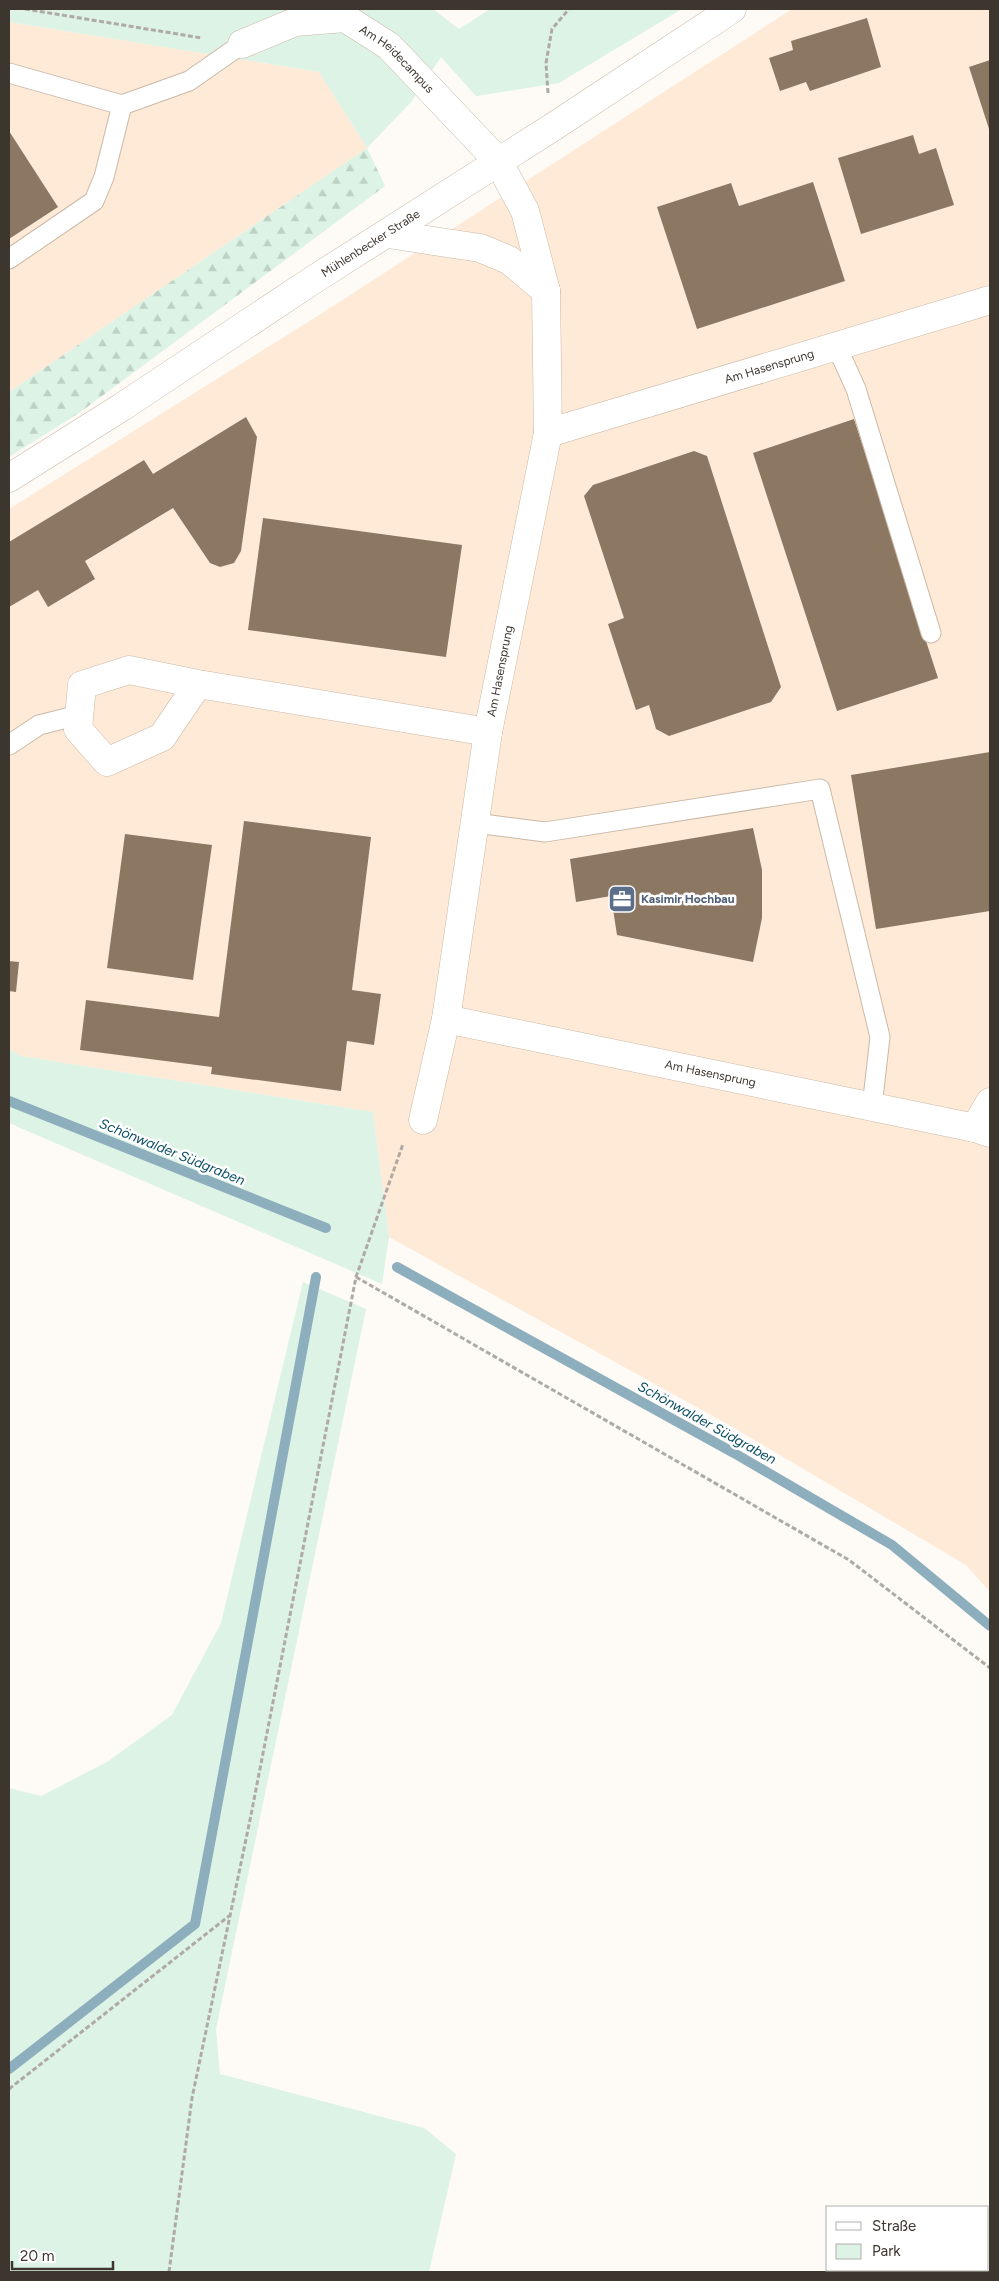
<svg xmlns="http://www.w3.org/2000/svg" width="999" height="2281" viewBox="0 0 999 2281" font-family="Figtree,sans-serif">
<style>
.built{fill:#feead7}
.green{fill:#dcf3e5}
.forest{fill:url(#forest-firs)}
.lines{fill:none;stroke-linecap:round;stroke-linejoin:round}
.stream{stroke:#8daebc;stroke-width:10}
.building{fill:#8c7762}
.lane-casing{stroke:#cab9a7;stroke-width:21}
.street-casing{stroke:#cab9a7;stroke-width:29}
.secondary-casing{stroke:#cab9a7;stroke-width:29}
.path{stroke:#afaaa4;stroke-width:3;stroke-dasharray:5 2.5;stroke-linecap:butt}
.lane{stroke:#fff;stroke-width:19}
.street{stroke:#fff;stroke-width:28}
.secondary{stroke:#fff;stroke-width:28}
.labels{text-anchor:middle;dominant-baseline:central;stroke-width:5;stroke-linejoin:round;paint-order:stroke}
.street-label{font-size:12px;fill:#3d362f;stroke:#fff}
.service-label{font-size:12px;font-weight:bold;fill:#4e5e75;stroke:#fff;text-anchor:start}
.water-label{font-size:14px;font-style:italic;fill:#0b4e63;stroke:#fff}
</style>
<defs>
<pattern id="forest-firs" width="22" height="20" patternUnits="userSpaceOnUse" patternTransform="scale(1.25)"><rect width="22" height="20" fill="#dcf3e5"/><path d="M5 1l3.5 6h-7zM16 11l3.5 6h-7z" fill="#bed1c5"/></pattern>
</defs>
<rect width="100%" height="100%" fill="#fefaf6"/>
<path class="built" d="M792,9H990V1592L966,1565L729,1425L389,1237L373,1112L21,1056L9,1049V509L324,312Z
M9,22L319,72L367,148L9,392Z"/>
<path class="green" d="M9,9H433L459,29L490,9H682L559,83L476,96L441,57L411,102L367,148L319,72L9,22Z
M9,1049L21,1056L373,1112L389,1237L382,1284L9,1123Z
M303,1282L366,1309L216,2029L220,2074L424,2128L456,2154L429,2272H9V1788L41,1796L107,1762L172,1715L221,1623Z"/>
<path class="forest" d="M367,148L385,186L79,413L9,457V392Z"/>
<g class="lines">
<path class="stream" d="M9,1101L326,1228
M397,1267L734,1453L892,1545L990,1626
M9,2069L195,1924L316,1277"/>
</g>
<path class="building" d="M867,18L881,67L810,91L806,82L780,91L769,58L793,50L791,41Z
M990,60V132L969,67Z
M9,131L58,207L9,239Z
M913,135L919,154L936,148L954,205L861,234L838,158Z
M813,182L845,281L697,329L657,207L731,183L739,206Z
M246,417L257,437L241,551L234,563L220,567L210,563L173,508L85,561L95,579L48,607L38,590L9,607V542L144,460L153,474Z
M854,419L938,678L837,711L753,453Z
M694,451L707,456L781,687L771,702L669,736L656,729L649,705L636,710L608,624L624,618L584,496L593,485Z
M263,518L462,545L446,657L248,630Z
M990,752V911L876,929L851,775Z
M244,821L371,837L352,990L381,994L374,1045L347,1041L341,1091L211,1074L212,1067L80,1050L86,1000L219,1017Z
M753,828L762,870V918L753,962L617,935L611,896L576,902L570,859Z
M125,834L212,845L193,980L107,968Z
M9,961L19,962L16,992L9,991Z"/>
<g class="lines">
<g class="lane-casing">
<path id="lane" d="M9,73L122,105L189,81L242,44
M9,259L94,201L104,177L122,105
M837,347L856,389L931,633
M9,745L39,725L79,715
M475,823L545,832L820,789L880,1037L872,1107"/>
</g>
<g class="street-casing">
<g id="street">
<path id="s1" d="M242,44L295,22L345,18L389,46L498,161L525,211L546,291L548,433L488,732L446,1019L423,1120"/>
<path d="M388,234L480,248L509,260L546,291"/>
<path id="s2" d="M548,433L990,300"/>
<path d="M198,684L162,737L107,762L78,729L82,685L129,670L198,684L488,732"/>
<path id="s3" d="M446,1019L975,1128L990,1133"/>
<path d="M975,1128L990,1102"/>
</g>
</g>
<g class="secondary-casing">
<g id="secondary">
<path id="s4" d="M9,478L122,407L310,282L556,125L732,9"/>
</g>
</g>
<path class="path" d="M25,9L202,38
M548,93L546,63L552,29L569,9
M356,1277L849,1560L990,1668
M9,2089L229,1916
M169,2272L192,2098L250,1820L356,1277L403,1144"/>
<use href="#lane" class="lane"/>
<use href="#street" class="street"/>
<use href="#secondary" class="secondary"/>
</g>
<defs>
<g id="office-square" transform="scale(1.4375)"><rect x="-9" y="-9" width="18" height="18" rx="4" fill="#5c6f8a" stroke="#fff"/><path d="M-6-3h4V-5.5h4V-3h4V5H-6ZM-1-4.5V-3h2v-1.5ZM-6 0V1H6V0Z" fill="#fff"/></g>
</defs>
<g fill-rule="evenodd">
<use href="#office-square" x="622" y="899"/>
</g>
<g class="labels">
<g class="street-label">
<text stroke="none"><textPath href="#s1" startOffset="174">Am Heidecampus</textPath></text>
<text stroke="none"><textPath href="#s4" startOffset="431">Mühlenbecker Straße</textPath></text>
<text stroke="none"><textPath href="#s2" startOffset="231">Am Hasensprung</textPath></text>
<text transform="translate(500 671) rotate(-79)">Am Hasensprung</text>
<text stroke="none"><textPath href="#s3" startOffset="270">Am Hasensprung</textPath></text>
</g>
<g class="service-label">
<text x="641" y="899">Kasimir Hochbau</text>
</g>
<g class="water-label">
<text transform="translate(172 1152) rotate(22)">Schönwalder Südgraben</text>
<text transform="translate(707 1423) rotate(29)">Schönwalder Südgraben</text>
</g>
</g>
<rect width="999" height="2281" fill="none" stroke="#3d362f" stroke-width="20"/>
<rect x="826" y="2206" width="162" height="65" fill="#ffffff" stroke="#b1afac"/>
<rect x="836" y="2222" width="25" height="8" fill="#ffffff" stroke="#b1afac"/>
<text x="872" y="2231" font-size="15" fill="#3d362f">Straße</text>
<rect x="836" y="2244" width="25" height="15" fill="#dcf3e5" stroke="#b1afac"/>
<text x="872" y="2256" font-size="15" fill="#3d362f">Park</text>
<path d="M12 2261v8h101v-8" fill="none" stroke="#3d362f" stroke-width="2.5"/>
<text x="20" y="2261" font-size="15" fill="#3d362f" stroke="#ffffff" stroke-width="4" paint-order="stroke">20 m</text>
</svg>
